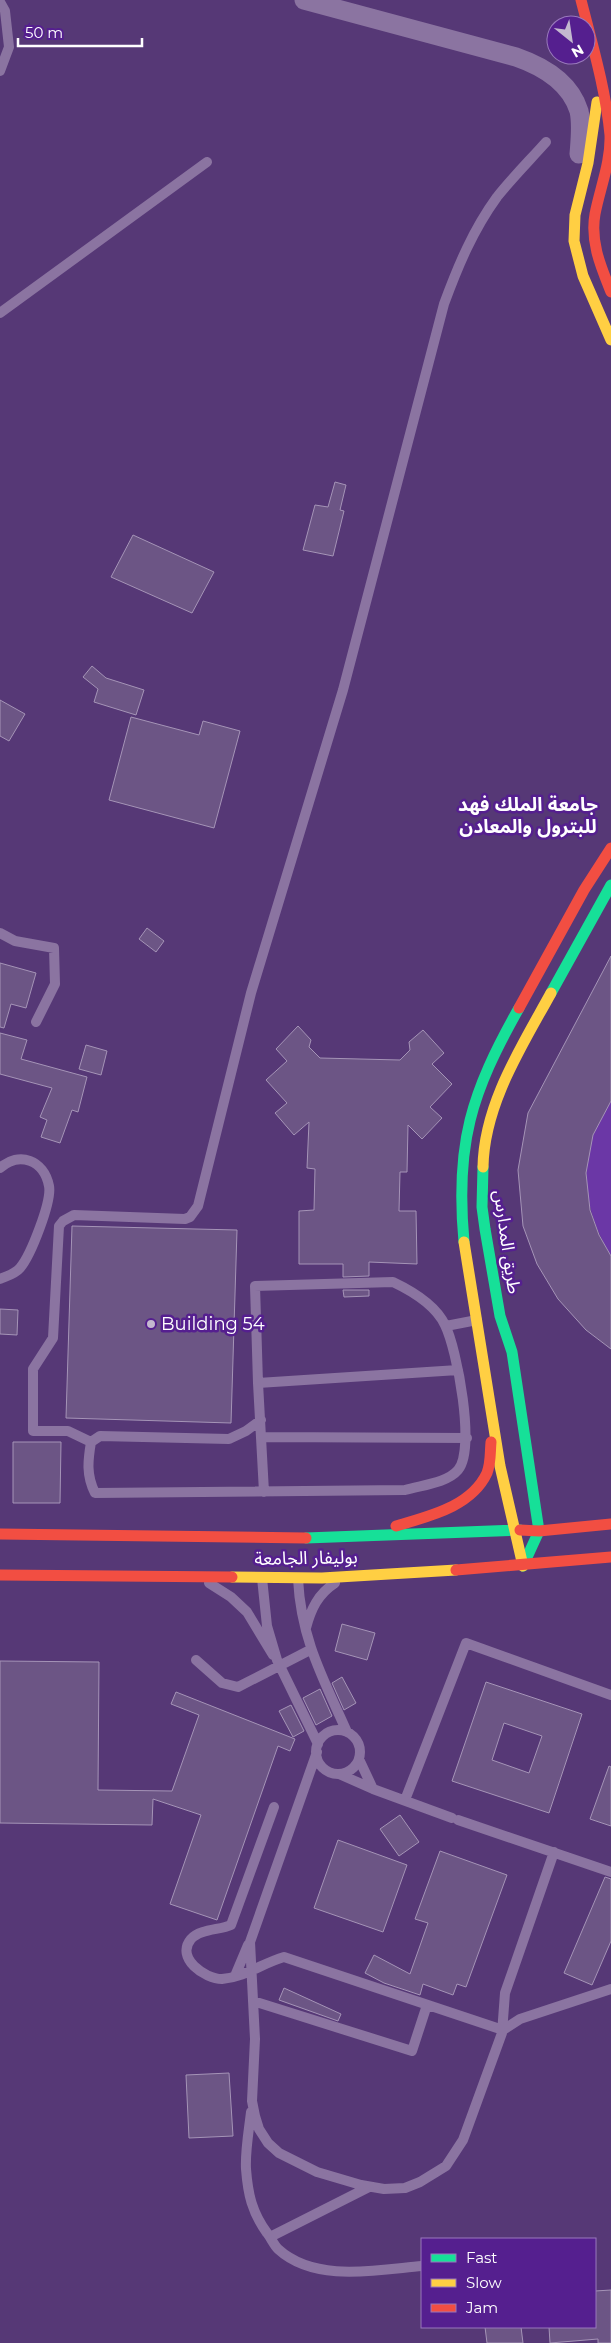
<svg xmlns="http://www.w3.org/2000/svg" width="611" height="2343" viewBox="0 0 611 2343" font-family="Montserrat,'Noto Sans Arabic',sans-serif">
<style>
.green{fill:#6b37a6}
.building{fill:#6c5585;stroke:#a594b7;fill-rule:evenodd}
.lines{fill:none;stroke-linecap:round;stroke-linejoin:round}
.lane{stroke:#8b74a1;stroke-width:10}
.street{stroke:#8b74a1;stroke-width:19}
.fast{stroke:#16e098;stroke-width:11}
.slow{stroke:#ffcf43;stroke-width:11}
.jam{stroke:#f24e42;stroke-width:11}
.poi-dot{fill:#c4b9cf;stroke:#551f8f;stroke-width:2}
.labels{text-anchor:middle;dominant-baseline:central;stroke-width:5;stroke-linejoin:round;paint-order:stroke}
.street-label{font-size:18px;fill:#fff;stroke:#551f8f}
.poi-label{font-size:18px;fill:#fff;stroke:#551f8f;text-anchor:start}
.neighbourhood-label{font-size:19px;font-weight:bold;fill:#fff;stroke:#551f8f}
</style>
<rect width="100%" height="100%" fill="#563876"/>
<path class="green" d="M611,1101V1256C589,1219 578,1177 593,1135C597,1123 605,1112 611,1101Z"/>
<path class="building" d="M335,482L346,485L340,510L344,511L333,556L303,550L315,505L328,507Z
M133,535L214,572L192,613L111,577Z
M92,666L106,678L144,690L136,715L94,702L98,689L83,677Z
M0,700L25,714L9,741L0,736Z
M131,717L199,735L203,721L240,731L214,828L109,800Z
M147,928L164,941L156,952L139,939Z
M611,956V1101L593,1135L586,1173L590,1210L599,1235L611,1256V1349L586,1330L558,1299L537,1264L523,1226L518,1170L528,1113Z
M0,963L36,973L26,1008L11,1004L4,1028L0,1027Z
M298,1026L311,1040L309,1047L320,1058L400,1060L410,1050L409,1042L423,1030L444,1053L432,1064L452,1084L430,1107L442,1118L422,1139L408,1125L407,1172H400L399,1211H416L417,1264L369,1262V1276L343,1277V1264H299V1211L314,1210L315,1169L307,1168L309,1122L294,1135L275,1113L287,1103L266,1080L287,1061L276,1049Z
M0,1033L27,1040L21,1059L87,1077L78,1112L72,1110L60,1143L41,1137L47,1120L40,1117L52,1088L0,1074Z
M86,1045L107,1051L101,1075L79,1069Z
M72,1226L237,1230L231,1423L66,1418Z
M343,1290H369V1296L344,1297Z
M0,1309L18,1310L17,1335L0,1334Z
M13,1442H61L60,1503H13Z
M342,1624L375,1633L367,1660L335,1651Z
M0,1661L99,1662L98,1790L172,1791L199,1715L171,1704L176,1692L295,1739L290,1751L278,1746L217,1920L170,1904L201,1815L153,1799L152,1825L0,1823Z
M342,1677L356,1703L344,1710L332,1683Z
M486,1682L582,1714L549,1813L452,1781ZM504,1723L542,1736L529,1773L492,1760Z
M320,1689L332,1716L316,1725L303,1698Z
M291,1705L304,1731L293,1737L279,1711Z
M609,1766L611,1767V1826L590,1819Z
M400,1815L419,1842L399,1856L380,1829Z
M338,1840L407,1865L383,1932L314,1908Z
M440,1851L507,1875L466,1987L457,1984L453,1995L423,1984L420,1995L384,1983L365,1973L374,1955L410,1974L428,1923L415,1919Z
M605,1877L611,1879V1941L592,1985L564,1973Z
M284,1988L341,2014L338,2021L279,2000Z
M229,2073L233,2136L189,2138L186,2075Z
M611,2290V2343H598V2339L550,2343L549,2327H595V2291Z
M485,2327H521L523,2343H487Z"/>
<g class="lines">
<path class="lane" d="M0,2L5,11L9,47L0,71
M0,313L207,162
M0,933L15,941L54,948L55,984L36,1022
M0,1168C19,1151 44,1160 49,1186C52,1201 31,1255 20,1268C15,1274 7,1276 0,1279
M446,1326L477,1320
M258,1383L255,1286L393,1282C412,1291 436,1306 445,1325C457,1349 476,1449 458,1470C447,1483 422,1485 405,1490L95,1493C86,1475 88,1460 91,1442L100,1436L229,1439L246,1431L261,1420
M262,1437L467,1438
M91,1442L68,1431H33V1369L53,1338L59,1226L63,1221L74,1215L185,1219L190,1217L198,1206L251,993L343,690L444,304C458,266 473,230 497,197C512,178 530,160 546,142
M264,1492L258,1383L458,1370
M262,1578L267,1626L277,1660L318,1744
M298,1579C301,1639 323,1678 347,1732
M209,1583L231,1597L247,1612L273,1655
M306,1628C311,1609 318,1594 335,1583
M196,1660L222,1683L238,1687L310,1650
M316 1752a22 22 0 1 1 44 0a22 22 0 1 1-44 0Z
M317,1752L250,1942L255,2039L252,2101L255,2116L259,2129L268,2143L279,2153L317,2172L361,2185L384,2189L405,2188L420,2182L446,2166L463,2140L502,2033L505,1993L554,1852
M359,1759L373,1789
M339,1774L373,1789L452,1818
M405,1800L466,1643L611,1695
M274,1807L231,1925C220,1930 200,1929 191,1939C175,1958 205,1979 222,1979C245,1977 263,1963 284,1957L503,2030L520,2019L611,1989
M458,1820L611,1872
M235,1976L248,1945
M253,2001L412,2051L427,2005
M251,2112C249,2130 245,2151 246,2169C248,2195 252,2212 267,2233C271,2238 274,2245 278,2249C315,2283 377,2270 422,2266
M270,2237L369,2187"/>
<path class="street" d="M304,0L516,57C542,66 570,82 579,111C582,124 580,141 579,154"/>
<path class="fast" d="M551,993L611,885
M483,1167L482,1207L485,1229L500,1316L512,1352L539,1531L523,1566
M464,1242C455,1144 471,1093 519,1008
M306,1538L520,1530"/>
<path class="slow" d="M597,102L588,163L575,215L574,241L583,276L611,340
M483,1167C484,1104 522,1046 551,993
M464,1242L500,1466L523,1566
M232,1577L322,1578L456,1570"/>
<path class="jam" d="M581,0C592,43 606,91 610,135C611,162 600,188 595,214C590,242 601,267 611,292
M519,1008L584,890L611,848
M396,1526C429,1516 471,1507 487,1473C491,1463 490,1452 491,1442
M520,1530L539,1531L611,1524
M0,1534L306,1538
M456,1570L611,1557
M0,1575L232,1577"/>
</g>
<circle class="poi-dot" cx="151" cy="1324" r="5"/>
<g class="labels">
<g class="street-label">
<text transform="translate(507 1242) rotate(82)">طريق المدارس</text>
<text transform="translate(306 1558) rotate(-1)">بوليفار الجامعة</text>
</g>
<g class="poi-label">
<text x="161" y="1324">Building 54</text>
</g>
<g class="neighbourhood-label">
<text x="528" y="804">جامعة الملك فهد<tspan x="528" dy="22">للبترول والمعادن</tspan></text>
</g>
</g>
<rect x="421" y="2238" width="175" height="90" fill="#551f8f" stroke="#9979bc"/>
<rect x="431" y="2254" width="25" height="8" fill="#16e098" stroke="#9979bc"/>
<text x="466" y="2263" font-size="15" fill="#ffffff">Fast</text>
<rect x="431" y="2279" width="25" height="8" fill="#ffcf43" stroke="#9979bc"/>
<text x="466" y="2288" font-size="15" fill="#ffffff">Slow</text>
<rect x="431" y="2304" width="25" height="8" fill="#f24e42" stroke="#9979bc"/>
<text x="466" y="2313" font-size="15" fill="#ffffff">Jam</text>
<g transform="translate(571 40) rotate(150)"><circle r="24" fill="#551f8f" stroke="#9979bc"/>
<path d="M0-4L9 19L0 12L-9 19Z" fill="#c4b9cf"/>
<text y="-8" font-size="14" font-weight="bold" text-anchor="middle" fill="#ffffff">N</text>
</g>
<path d="M18 38v8h124v-8" fill="none" stroke="#ffffff" stroke-width="2.5"/>
<text x="25" y="38" font-size="15" fill="#ffffff" stroke="#551f8f" stroke-width="4" paint-order="stroke">50 m</text>
</svg>
